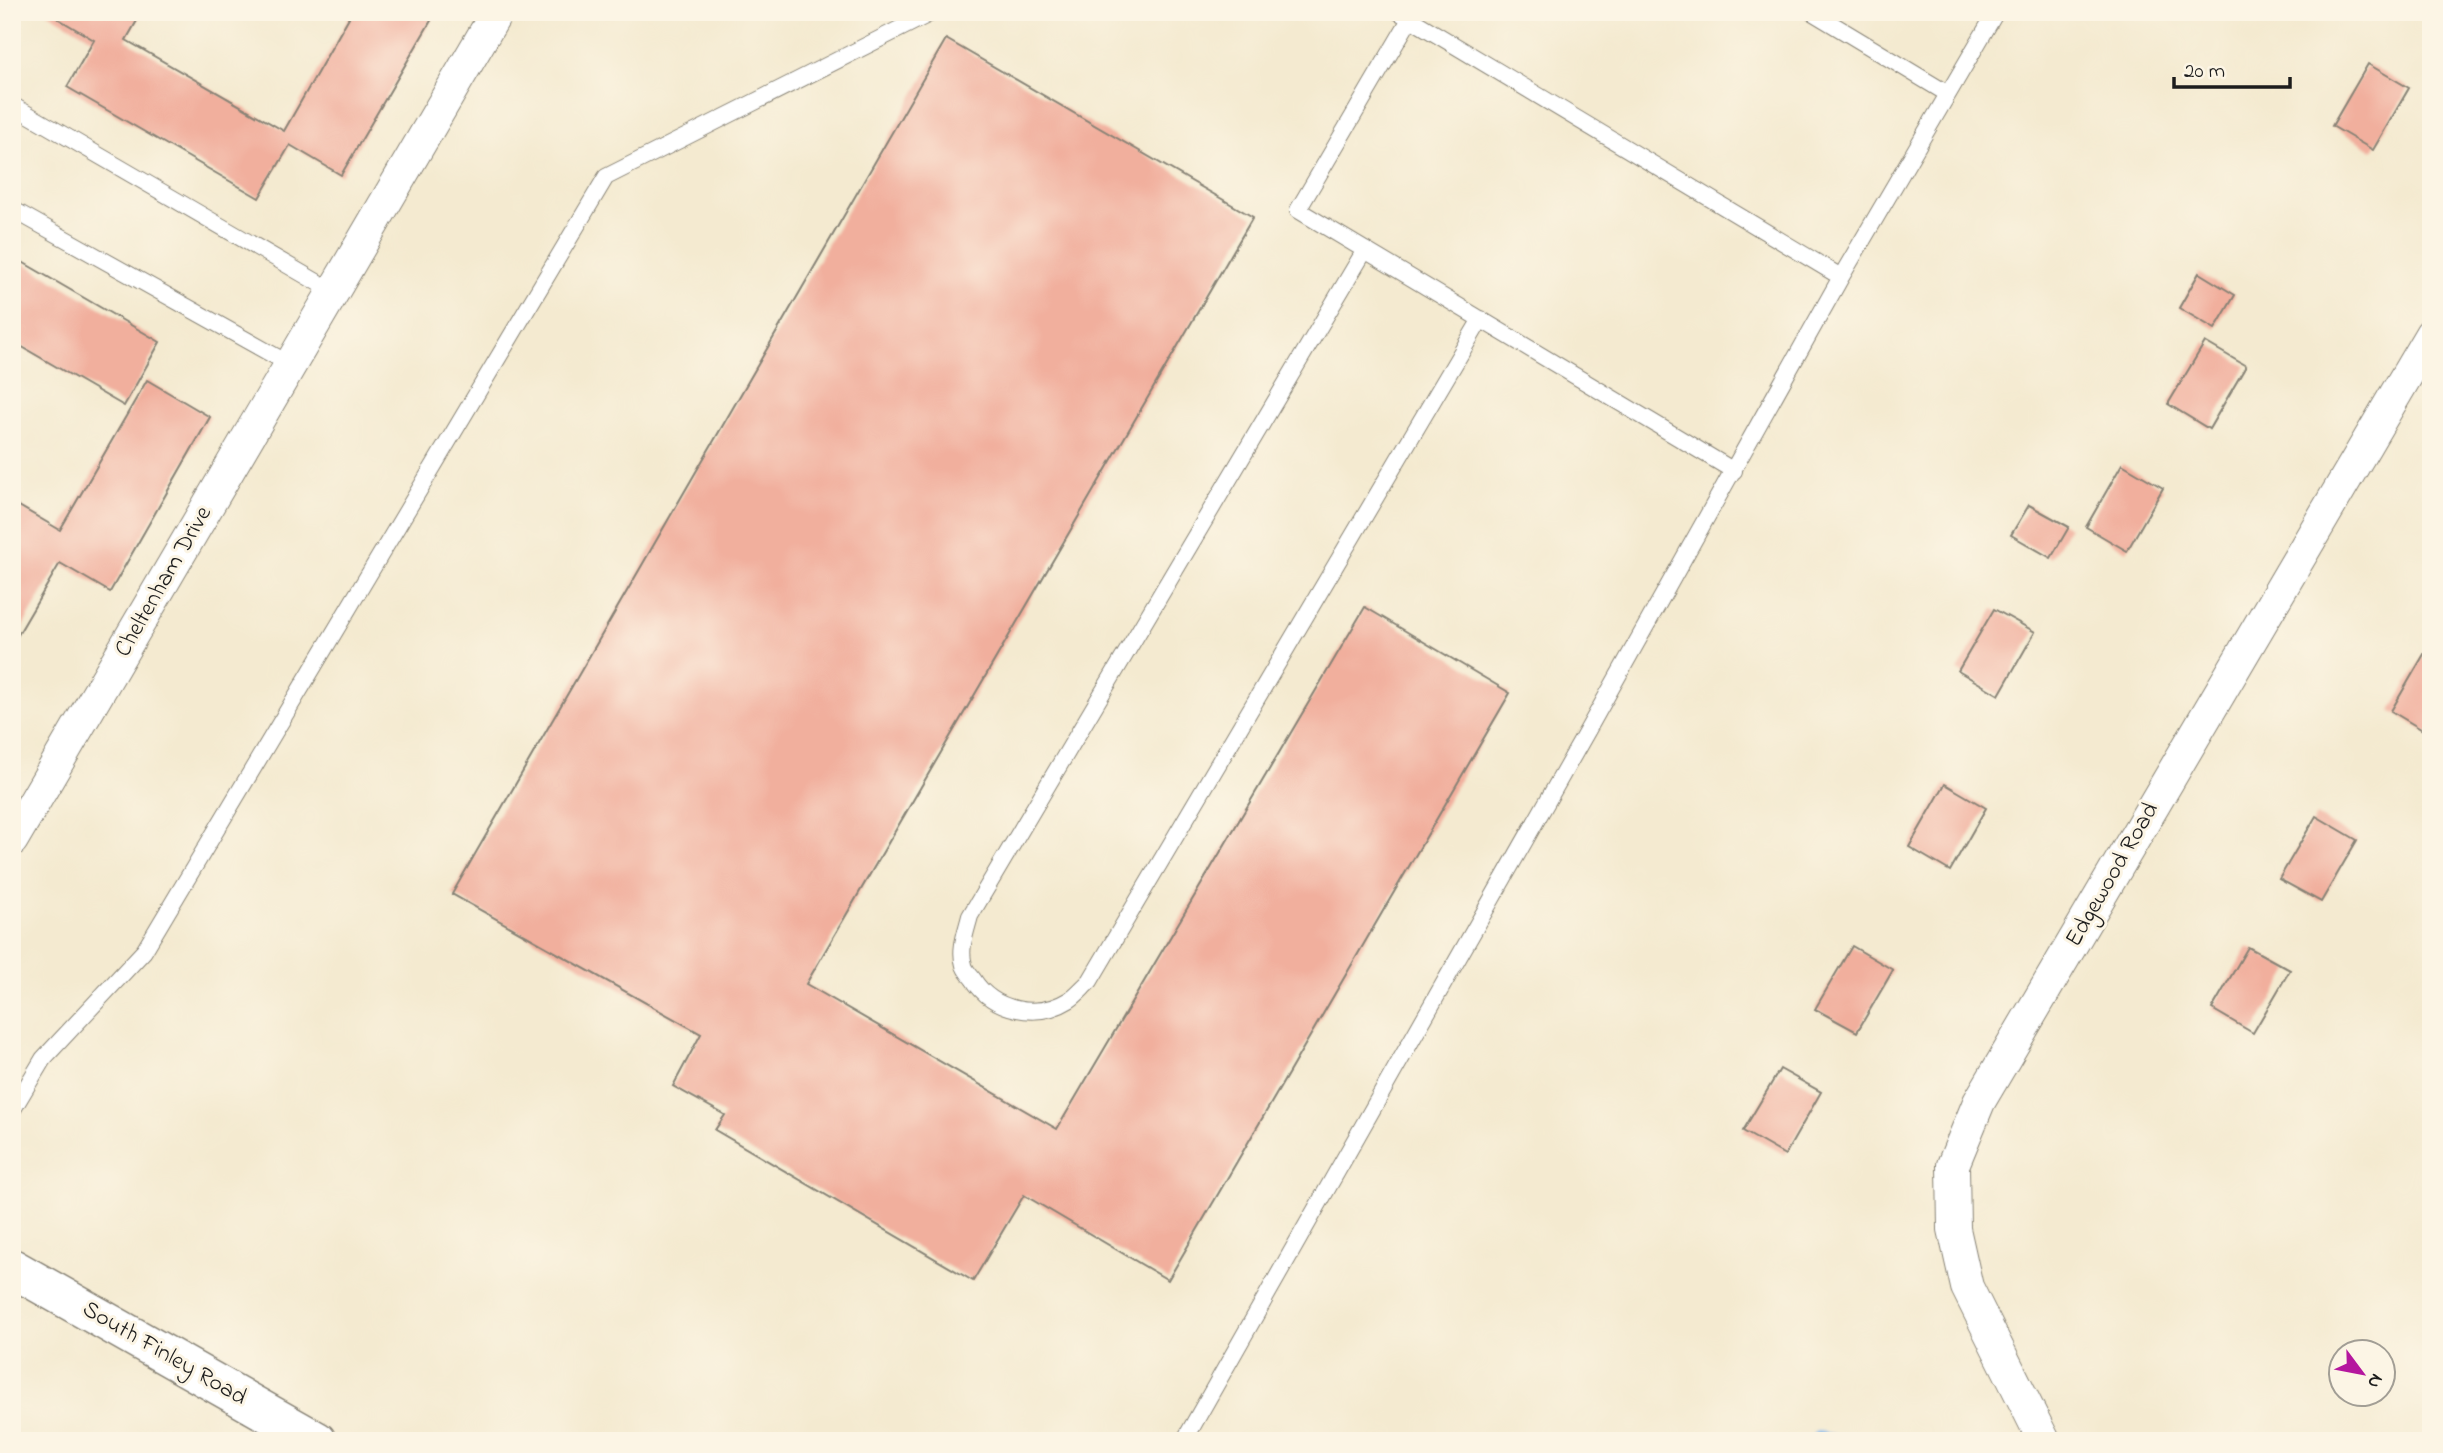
<svg xmlns="http://www.w3.org/2000/svg" width="2443" height="1453" viewBox="0 0 2443 1453" font-family="'Indie Flower',sans-serif">
<style>
.lines{fill:none;stroke-linecap:round;stroke-linejoin:round}
.stream{stroke:#78b3e9;stroke-width:12}
.building{fill:#f1af9d}
.lane-casing{stroke:#888376;stroke-width:18}
.street-casing{stroke:#888376;stroke-width:34}
.secondary-casing{stroke:#888376;stroke-width:41}
.lane{stroke:#fff;stroke-width:16}
.street{stroke:#fff;stroke-width:32}
.secondary{stroke:#fff;stroke-width:38}
.labels{text-anchor:middle;dominant-baseline:central;stroke-width:6;stroke-linejoin:round;paint-order:stroke}
.street-label{font-size:24px;fill:#1c1c1c;stroke:#fcf5e5}
</style>
<rect width="100%" height="100%" fill="#fcf5e5"/>
<filter id="ink" filterUnits="userSpaceOnUse"><feTurbulence type="fractalNoise" baseFrequency=".0143" numOctaves="2"/><feDisplacementMap in="SourceGraphic" scale="14" xChannelSelector="R" yChannelSelector="G"/><feConvolveMatrix kernelMatrix="1 2 1 2 8 2 1 2 1" color-interpolation-filters="sRGB"/></filter>
<filter id="wash" filterUnits="userSpaceOnUse"><feTurbulence type="fractalNoise" baseFrequency=".00686" numOctaves="4" result="noise"/><feDisplacementMap in="SourceGraphic" scale="28" xChannelSelector="R" yChannelSelector="G"/><feGaussianBlur stdDeviation="1.57" result="paint"/><feColorMatrix in="noise" values="0 0 0 0 0 0 0 0 0 0 0 0 0 0 0 0 0 1.4 0 .05"/><feComposite in="paint" operator="in"/></filter>
<g filter="url(#wash)">
<rect width="100%" height="100%" fill="#f4ead0"/>
<g class="lines">
<path class="stream" d="M1818,1437L1838,1441"/>
</g>
<g id="blocks">
<path class="building" d="M47,12H142L126,40L284,131L352,12H436L341,175L290,145L259,198L67,87L94,40Z
M946,39L1253,217L806,984L1057,1129L1365,607L1510,693L1168,1280L1024,1195L973,1281L715,1130L725,1115L673,1086L701,1034L452,894Z
M2368,64L2409,88L2373,150L2332,126Z
M12,256L160,342L124,406L12,341Z
M2199,273L2235,295L2215,329L2179,308Z
M2205,342L2246,366L2209,429L2168,404Z
M147,380L210,417L110,592L60,563L12,645V502L60,530Z
M2122,464L2163,488L2127,551L2086,527Z
M2029,505L2069,527L2051,558L2011,535Z
M1994,609L2035,632L1999,695L1958,671Z
M2427,649L2431,651V735L2391,711Z
M1945,784L1986,808L1950,871L1909,847Z
M2316,816L2357,840L2321,902L2279,879Z
M1852,946L1893,970L1857,1032L1815,1009Z
M2248,947L2290,970L2253,1033L2212,1009Z
M1780,1069L1821,1092L1785,1155L1743,1131Z"/>
</g>
</g>
<g filter="url(#ink)">
<use href="#blocks" fill-opacity="0" stroke="#888376" stroke-width="2"/>
<g class="lines">
<g class="lane-casing">
<path id="lane" d="M1399,12L1841,277
M1812,12L1948,94
M1410,19L1298,210L1734,471
M12,105L334,292
M12,209L291,365
M1365,250L970,916C966,932 959,949 964,965C965,970 970,975 973,979C993,1011 1037,1020 1069,1000C1077,995 1083,987 1090,981L1481,319
M12,1111L43,1059L144,951L606,177L933,12
M1184,1441L1586,733L1841,277L1996,12"/>
</g>
<g class="street-casing">
<path id="street" d="M12,840L497,12
M2044,1441L1967,1287L1954,1229L1953,1165L1979,1102L2431,334"/>
</g>
<g class="secondary-casing">
<path id="secondary" d="M12,1268L317,1441"/>
</g>
<use href="#lane" class="lane"/>
<use href="#street" class="street"/>
<use href="#secondary" class="secondary"/>
</g>
</g>
<g class="labels">
<g class="street-label">
<text transform="translate(164 582) rotate(-60)">Cheltenham Drive</text>
<text transform="translate(2113 875) rotate(-60)">Edgewood Road</text>
<text transform="translate(164 1354) rotate(30)">South Finley Road</text>
</g>
</g>
<rect width="2443" height="1453" fill="none" stroke="#fcf5e5" stroke-width="42"/>
<g transform="translate(2362 1373) rotate(122)"><circle r="33" fill="#fcf5e5" stroke="#a29e95" stroke-width="2"/>
<path d="M0-5L12 26L0 18L-12 26Z" fill="#b5179e"/>
<text y="-10" font-size="19" font-weight="bold" text-anchor="middle" fill="#1c1c1c">N</text>
</g>
<path d="M2174 77v10h116v-10" fill="none" stroke="#1c1c1c" stroke-width="3.5"/>
<text x="2184" y="77" font-size="21" fill="#1c1c1c" stroke="#fcf5e5" stroke-width="5" paint-order="stroke">20 m</text>
</svg>
